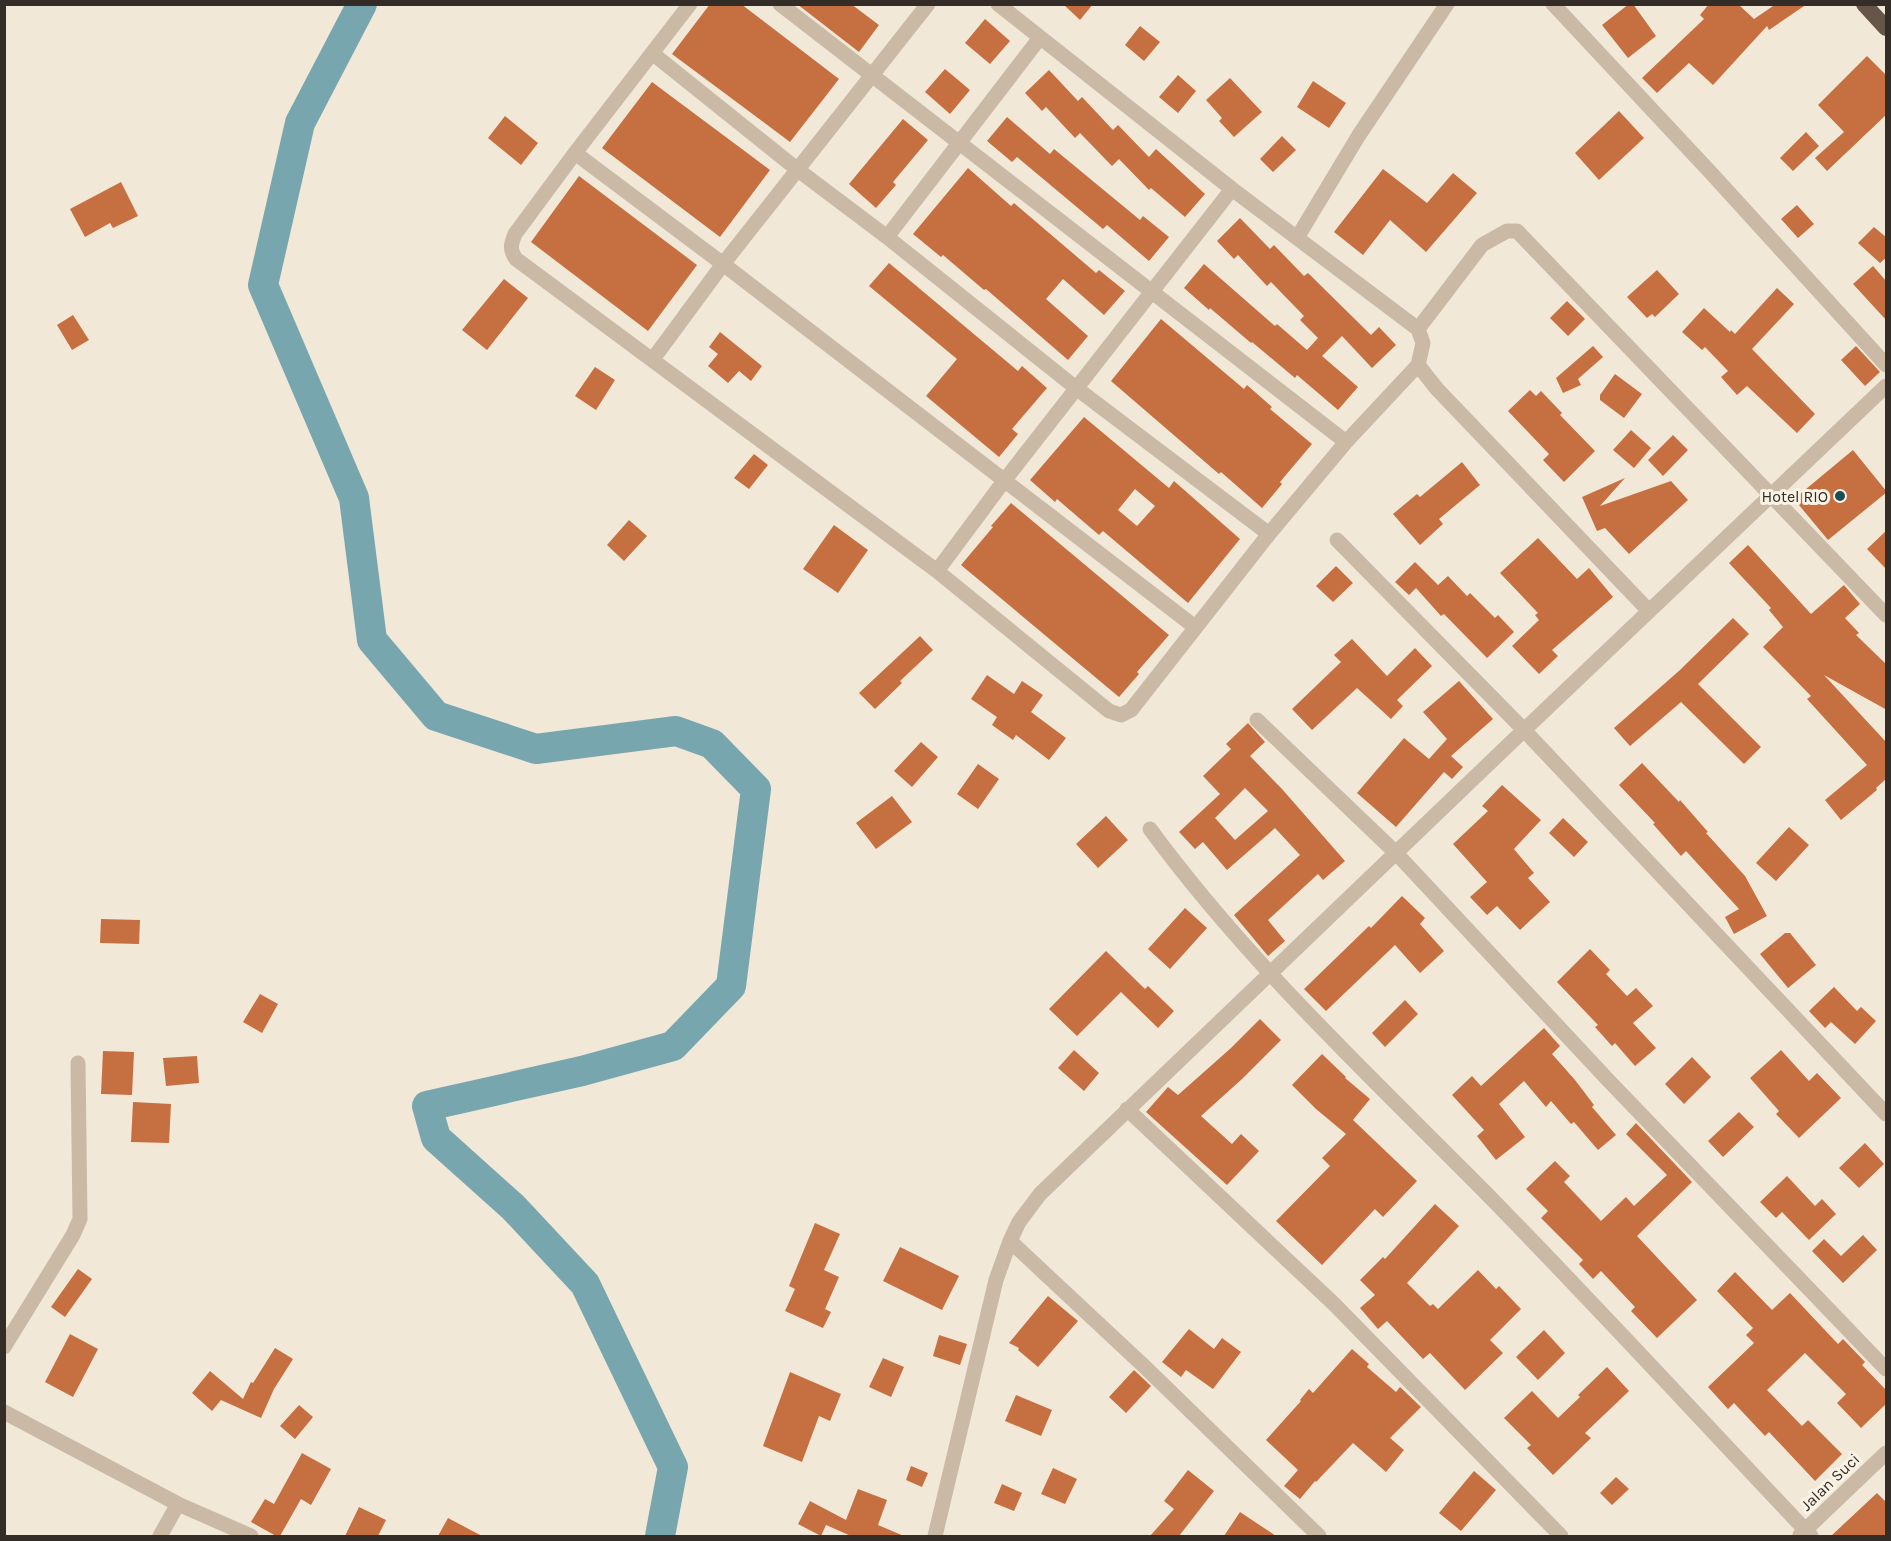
<svg xmlns="http://www.w3.org/2000/svg" width="1891" height="1541" viewBox="0 0 1891 1541" font-family="Karla,sans-serif">
<style>
.lines{fill:none;stroke-linecap:round;stroke-linejoin:round}
.river{stroke:#77a6ae;stroke-width:30}
.building{fill:#c67041;fill-rule:evenodd}
.minor{stroke:#c9b9a5;stroke-width:15}
.tertiary{stroke:#c9b9a5;stroke-width:15}
.trunk{stroke:#66564a;stroke-width:16}
.poi-dot{fill:#1c4c56;stroke:#f9f2e5;stroke-width:2}
.labels{text-anchor:middle;dominant-baseline:central;stroke-width:6;stroke-linejoin:round;paint-order:stroke}
.poi-label{font-size:16px;fill:#342c26;stroke:#f9f2e5;text-anchor:end}
.street-label{font-size:16px;fill:#342c26;stroke:#f9f2e5}
</style>
<rect width="100%" height="100%" fill="#f1e8d8"/>
<g class="lines">
<path class="river" d="M362,4L300,123L263,285L354,498L372,640L436,716L536,749L676,731L712,744L756,789L731,986L673,1046L582,1071L427,1106L436,1138L513,1207L585,1284L673,1467L660,1536"/>
</g>
<path class="building" d="M710,4H741L839,79L790,142L672,54Z
M797,4H851L879,25L859,52Z
M1063,4H1093L1080,20Z
M1629,4H1633L1656,36L1628,58L1602,25Z
M1709,4H1738L1754,19L1776,4H1807L1769,30L1767,26L1713,85L1689,63L1657,93L1642,78L1704,19L1700,15Z
M985,19L1010,41L990,64L965,43Z
M1140,26L1160,42L1144,61L1125,45Z
M1867,56L1887,76V114L1827,171L1815,158L1844,132L1818,105Z
M945,69L970,90L950,114L925,92Z
M1049,70L1078,101L1082,97L1113,130L1118,125L1149,157L1156,149L1205,194L1185,217L1151,188L1149,190L1119,159L1112,166L1080,133L1075,138L1046,107L1042,111L1025,93Z
M1178,75L1196,91L1178,113L1159,97Z
M1230,78L1262,112L1234,137L1219,121L1222,118L1206,100Z
M1313,81L1346,103L1329,128L1297,107Z
M652,82L770,170L720,237L602,148Z
M1619,111L1644,138L1599,180L1575,153Z
M505,116L538,143L521,165L488,138Z
M1007,117L1050,154L1054,149L1140,220L1143,216L1169,237L1149,261L1107,225L1103,229L1017,157L1012,162L987,141Z
M903,119L928,140L893,182L896,185L876,208L849,184Z
M1806,132L1819,146L1793,171L1780,158Z
M1282,136L1296,150L1273,172L1260,159Z
M968,168L1011,206L1014,203L1096,273L1099,270L1125,291L1104,315L1063,279L1046,299L1088,336L1068,360L986,289L984,290L943,255L941,257L913,234Z
M1383,169L1427,203L1453,173L1477,193L1426,252L1390,220L1363,255L1334,232Z
M579,176L697,265L648,331L531,242Z
M121,182L138,216L113,228L110,223L85,237L70,209Z
M1797,205L1814,224L1798,238L1781,219Z
M1240,218L1270,249L1274,245L1304,276L1308,273L1371,335L1379,327L1396,345L1372,368L1342,336L1322,356L1358,387L1338,410L1297,375L1295,378L1252,342L1251,343L1210,308L1209,310L1184,288L1204,264L1275,326L1277,324L1307,350L1318,338L1300,320L1304,316L1271,282L1267,286L1238,255L1234,259L1217,241Z
M1874,227L1887,238V257L1880,263L1858,243Z
M889,263L1018,371L1022,366L1047,388L1012,429L1018,434L999,457L926,396L957,359L869,286Z
M1873,266L1887,282V321L1853,284Z
M1657,270L1679,294L1655,317L1652,314L1647,318L1627,297Z
M504,279L528,298L487,350L462,330Z
M1777,288L1794,304L1752,349L1815,414L1797,433L1747,386L1737,395L1721,377L1728,371L1705,347L1702,350L1682,332L1704,308L1730,332L1731,330L1735,334Z
M1567,301L1585,319L1568,336L1550,318Z
M73,315L89,340L72,350L57,325Z
M1161,319L1244,389L1247,385L1272,407L1270,409L1312,444L1280,482L1282,484L1262,508L1221,472L1219,474L1111,381Z
M720,332L762,366L751,381L739,371L728,383L708,366L718,354L709,347Z
M1593,346L1603,357L1578,379L1581,385L1563,393L1556,378Z
M1856,346L1880,372L1865,386L1841,360Z
M595,367L615,380L596,410L575,396Z
M1615,374L1642,394L1624,418L1600,400V395Z
M1530,390L1536,396L1541,391L1562,413L1560,415L1595,451L1564,482L1543,460L1549,454L1508,411Z
M1084,417L1169,488L1174,481L1240,539L1188,603L1103,531L1099,535L1057,499L1055,502L1030,480ZM1135,489L1155,506L1137,526L1118,510Z
M1631,430L1651,448L1634,468L1613,450Z
M1673,435L1688,450L1663,476L1648,460Z
M1853,450L1887,492L1828,540L1794,499Z
M754,454L768,465L749,489L734,478Z
M1462,462L1480,485L1439,519L1443,524L1420,545L1393,514L1417,494L1420,497Z
M1625,478L1600,506L1671,481L1688,500L1629,554L1605,528L1597,531L1582,497Z
M1011,503L1169,635L1137,672L1139,674L1119,697L961,565L993,527L991,526Z
M629,520L647,536L624,561L607,545Z
M834,525L868,550L838,593L803,569Z
M1887,530V570L1867,549Z
M1538,538L1577,579L1589,568L1613,597L1552,650L1558,656L1539,674L1512,646L1539,620L1535,615L1538,613L1500,573Z
M1748,545L1811,614L1844,585L1860,604L1845,618L1859,633L1856,635L1887,665V710L1824,675L1887,743V778L1876,788L1877,790L1841,820L1825,800L1867,765L1807,699L1811,696L1763,647L1783,627L1769,610L1771,608L1729,563Z
M1415,562L1438,585L1448,576L1467,596L1470,593L1495,618L1498,615L1514,632L1487,658L1444,614L1441,616L1416,588L1409,595L1395,582Z
M1336,566L1353,583L1333,602L1316,586Z
M1733,618L1749,634L1698,684L1761,747L1744,764L1681,702L1630,746L1614,728L1680,670Z
M920,636L933,650L900,681L902,683L875,709L859,693Z
M1352,639L1387,676L1415,648L1432,666L1397,700L1403,706L1391,719L1357,688L1312,730L1292,709L1341,662L1334,655Z
M987,675L1014,694L1022,681L1043,695L1031,712L1066,738L1049,760L1016,735L1013,740L992,725L997,717L971,699Z
M1459,681L1493,719L1451,756L1463,767L1452,779L1444,772L1396,827L1357,793L1404,738L1429,759L1447,739L1423,712Z
M1248,723L1265,742L1250,756L1282,789L1345,861L1323,880L1318,874L1268,920L1285,941L1268,956L1234,915L1300,855L1275,828L1227,870L1203,842L1195,849L1179,832L1220,794L1203,776L1231,749L1226,744ZM1245,788L1268,811L1235,840L1215,818Z
M921,742L938,757L912,787L894,771Z
M1642,763L1679,802L1680,800L1708,832L1706,833L1745,876L1767,916L1734,934L1725,917L1739,909L1686,851L1681,856L1653,824L1655,823L1619,785Z
M978,764L999,779L978,809L957,794Z
M1502,785L1541,820L1514,849L1534,873L1528,878L1550,902L1520,930L1497,906L1487,915L1470,897L1487,882L1453,844L1488,811L1482,806Z
M892,796L912,822L876,849L856,823Z
M1106,816L1128,840L1098,868L1076,844Z
M1563,818L1588,842L1574,857L1549,833Z
M1789,827L1809,845L1776,881L1756,863Z
M1402,896L1425,918L1420,924L1444,951L1420,973L1395,945L1326,1011L1304,989L1369,926L1371,928Z
M1185,908L1207,928L1170,969L1148,949Z
M101,919L140,920L139,944L100,943Z
M1785,933H1790L1816,965L1788,988L1760,954Z
M1590,949L1610,970L1606,974L1627,996L1636,988L1653,1006L1633,1023L1656,1048L1635,1066L1615,1043L1612,1046L1595,1027L1598,1025L1557,982Z
M1106,951L1145,989L1148,986L1174,1011L1158,1028L1121,992L1077,1036L1049,1009Z
M1834,987L1857,1011L1861,1007L1876,1021L1855,1044L1831,1022L1825,1028L1809,1011Z
M260,994L278,1004L262,1033L243,1022Z
M1405,1000L1418,1014L1385,1047L1372,1033Z
M1260,1019L1281,1040L1242,1079L1201,1116L1232,1144L1241,1134L1259,1151L1227,1185L1146,1112L1168,1087L1178,1095L1231,1048Z
M1544,1028L1560,1046L1552,1054L1575,1080L1594,1105L1592,1107L1616,1135L1598,1150L1574,1122L1571,1124L1551,1101L1546,1107L1524,1081L1499,1104L1525,1137L1496,1160L1477,1136L1484,1130L1452,1095L1472,1076L1481,1086Z
M1074,1050L1099,1073L1084,1091L1058,1068Z
M1781,1050L1809,1081L1817,1073L1841,1098L1799,1138L1776,1114L1779,1111L1750,1078Z
M103,1051L134,1052L132,1095L101,1094Z
M1322,1054L1346,1077L1345,1078L1370,1099L1353,1120L1417,1181L1383,1217L1375,1209L1322,1265L1276,1221L1330,1166L1322,1158L1346,1134L1316,1109L1292,1085Z
M197,1056L199,1083L166,1086L163,1058Z
M1692,1057L1711,1077L1684,1104L1665,1084Z
M133,1102L171,1104L169,1143L131,1142Z
M1739,1112L1754,1127L1723,1157L1708,1141Z
M1636,1123L1692,1182L1637,1236L1697,1300L1657,1338L1631,1311L1635,1307L1601,1271L1593,1279L1579,1264L1583,1260L1541,1218L1548,1211L1526,1189L1555,1161L1570,1176L1564,1182L1601,1221L1626,1197L1634,1206L1667,1175L1626,1134Z
M1865,1143L1884,1164L1859,1188L1839,1168Z
M1787,1176L1815,1206L1822,1199L1836,1214L1809,1240L1782,1212L1776,1218L1760,1202Z
M1435,1204L1459,1226L1407,1283L1430,1306L1433,1304L1438,1309L1478,1270L1496,1289L1499,1286L1521,1309L1490,1340L1503,1353L1465,1390L1430,1353L1423,1359L1387,1321L1378,1329L1360,1308L1375,1295L1360,1280L1383,1257L1385,1259Z
M815,1223L840,1234L824,1270L839,1277L825,1309L831,1312L823,1328L785,1311L795,1289L789,1286Z
M1863,1235L1877,1250L1843,1283L1812,1251L1824,1239L1841,1256Z
M900,1247L959,1276L942,1310L883,1281Z
M78,1269L92,1279L65,1317L51,1307Z
M1735,1272L1772,1310L1790,1293L1838,1344L1843,1339L1865,1362L1862,1365L1887,1391V1403L1861,1428L1837,1403L1846,1394L1805,1353L1767,1390L1802,1426L1808,1420L1842,1454L1815,1481L1769,1432L1765,1436L1734,1403L1728,1409L1708,1387L1754,1343L1746,1335L1753,1328L1717,1291Z
M1048,1296L1078,1321L1038,1367L1018,1350L1019,1348L1009,1343Z
M1189,1329L1214,1349L1222,1338L1241,1352L1213,1389L1186,1370L1181,1377L1162,1362Z
M1544,1330L1565,1353L1538,1380L1516,1357Z
M70,1334L98,1349L73,1397L45,1382Z
M939,1335L967,1344L960,1365L933,1356Z
M275,1348L293,1359L274,1389L261,1418L221,1400L212,1411L192,1393L210,1371L243,1399L251,1382L253,1383Z
M1352,1349L1369,1364L1367,1367L1396,1392L1400,1387L1421,1407L1390,1438L1404,1450L1386,1472L1353,1443L1316,1482L1315,1481L1300,1499L1284,1486L1298,1470L1266,1440L1301,1401L1300,1400L1309,1389L1313,1393Z
M883,1358L904,1367L891,1397L869,1387Z
M1607,1367L1629,1391L1585,1433L1591,1438L1553,1475L1527,1448L1531,1445L1504,1418L1532,1391L1558,1418L1580,1397L1578,1395Z
M1134,1370L1151,1386L1126,1413L1109,1397Z
M790,1372L841,1394L830,1421L819,1416L802,1462L763,1446Z
M1016,1395L1052,1410L1041,1436L1005,1421Z
M299,1405L313,1417L295,1439L280,1426Z
M302,1453L331,1469L311,1505L301,1499L280,1536H276L251,1522L265,1499L274,1504Z
M911,1466L928,1473L922,1487L906,1480Z
M1053,1468L1077,1479L1065,1504L1041,1494Z
M1188,1470L1214,1491L1179,1536H1150L1174,1509L1164,1501Z
M1474,1471L1496,1490L1461,1531L1439,1513Z
M1616,1477L1629,1489L1612,1505L1600,1493Z
M1002,1484L1022,1493L1014,1511L994,1503Z
M858,1489L887,1500L878,1525L904,1536H851L826,1525L821,1536L798,1524L810,1501L846,1520Z
M1877,1493L1887,1503V1536H1831Z
M359,1507L386,1520L378,1536H345Z
M1240,1512L1276,1536H1224Z
M448,1518L482,1536H438Z"/>
<g class="lines">
<path class="minor" d="M690,4L575,153L515,234C511,244 509,249 516,259L937,571L1109,711L1121,715L1131,710L1269,534L1346,442L1418,365L1423,343L1418,329L1232,189L998,4
M780,4L1346,442
M1553,4L1712,174L1886,365
M652,53L798,170L887,237L1076,388L1269,534
M575,153L723,264L1195,627
M887,237L1039,39
M1297,238L1359,135L1447,4
M1418,329L1482,245L1507,231H1517L1886,615
M653,359L723,264L928,4
M1418,365L1437,389L1649,611
M1337,540L1524,730L1886,1114
M937,571L1004,481L1232,189
M1257,720L1396,853L1609,1081L1886,1369
M1150,829C1247,961 1368,1074 1483,1190C1595,1304 1702,1421 1811,1536
M1127,1109L1334,1304L1561,1536
M1010,1241L1146,1368L1319,1536
M4,1347L73,1235L80,1219L78,1063
M1800,1535L1886,1453
M160,1536L178,1504
M935,1536L996,1280L1010,1241L1019,1222L1040,1194L1524,730L1886,386"/>
<path class="tertiary" d="M4,1412L178,1504L251,1536"/>
<path class="trunk" d="M1864,4L1886,28"/>
</g>
<circle class="poi-dot" cx="1840" cy="496" r="6"/>
<g class="labels">
<g class="poi-label">
<text x="1828" y="496">Hotel RIO</text>
</g>
<g class="street-label">
<text transform="translate(1830 1482) rotate(-44)">Jalan Suci</text>
</g>
</g>
<rect width="1891" height="1541" fill="none" stroke="#342c26" stroke-width="12"/>
</svg>
